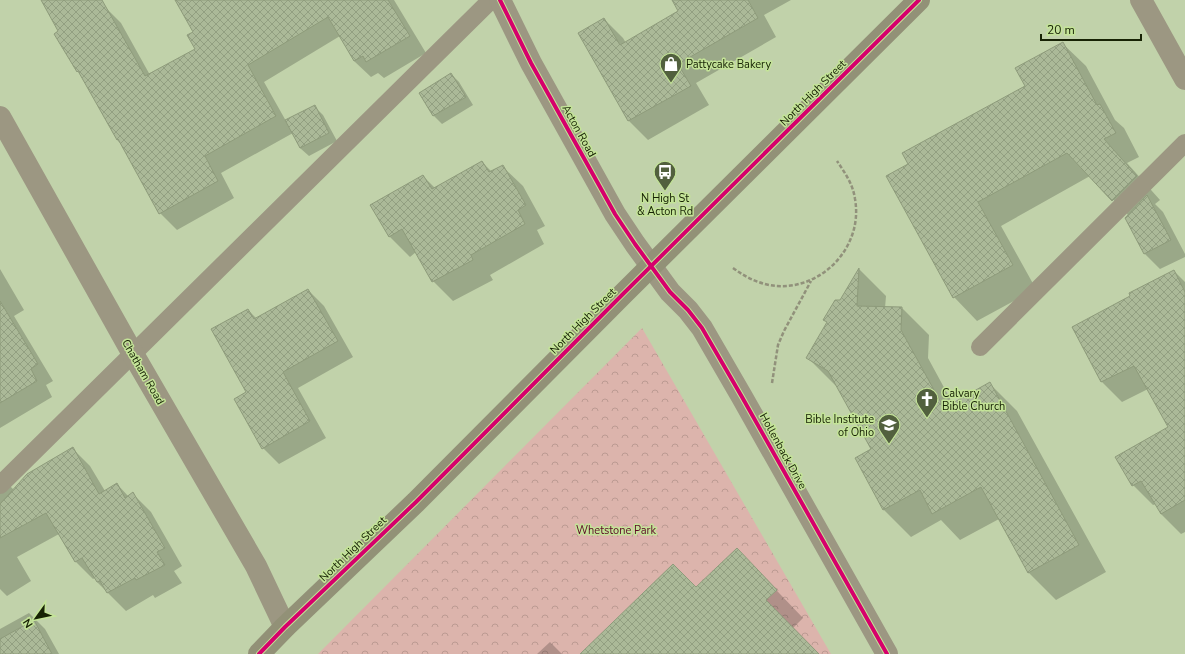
<svg xmlns="http://www.w3.org/2000/svg" width="1185" height="654" viewBox="0 0 1185 654" font-family="'Nunito Sans',sans-serif">
<style>
.park{fill:url(#park-crowns)}
.shadow{fill:#0003}
.building{fill:url(#building-cross-hatch);stroke:#8e9b7b}
.lines{fill:none;stroke-linecap:round;stroke-linejoin:round}
.path{stroke:#91917b;stroke-width:2.5;stroke-dasharray:4 2;stroke-linecap:butt}
.lane{stroke:#9c9782;stroke-width:18}
.street{stroke:#9c9782;stroke-width:22}
.primary{stroke:#929177;stroke-width:22}
.cycleway-casing{stroke:#c4e498;stroke-width:6}
.cycleway{stroke:#d6006c;stroke-width:4}
.labels{text-anchor:middle;dominant-baseline:central;stroke-width:3;stroke-linejoin:round;paint-order:stroke}
.poi-label{font-size:11px;fill:#172204;stroke:#c4e498;text-anchor:start}
.street-label{font-size:11px;fill:#172204;stroke:#c4e498}
.park-label{font-size:11px;fill:#5c0726;stroke:#c4e498}
</style>
<defs>
<pattern id="park-crowns" width="20" height="18" patternUnits="userSpaceOnUse"><rect width="20" height="18" fill="#dcb4ac"/><path d="M2 6a3 3 0 1 1 6 0M12 15a3 3 0 1 1 6 0" fill="none" stroke="#bc9a92"/></pattern>
<pattern id="building-cross-hatch" width="8" height="8" patternUnits="userSpaceOnUse"><rect width="8" height="8" fill="#abb998"/><path d="M0 0l8 8M0 8l8-8" fill="none" stroke="#929f81"/></pattern>
</defs>
<rect width="100%" height="100%" fill="#c1d2aa"/>
<path class="park" d="M642,328L831,654H318Z"/>
<path class="shadow" d="M42,0H91L104,6L121,23L150,75L197,49L194,32L176,0H394L426,53L384,78L378,73L371,77L354,61L340,36L264,82L286,121L314,106L323,115L337,141L309,156L300,148L293,133L221,173L234,198L177,230L160,213L122,145L117,140L82,76L78,71L55,34L60,31Z
M686,0H791L764,15L776,37L696,83L709,105L648,140L629,121L579,33L604,19L623,38L626,43L680,11Z
M1062,43L1086,66L1115,120L1124,128L1139,157L1127,163L1160,200L1155,204L1163,212L1185,254V257L1160,269L1144,253L1128,215L1090,176L1001,226L1036,289L977,321L954,297L909,165L1026,87Z
M451,74L459,82L473,105L442,124L434,116L420,93Z
M482,162L492,172L503,167L523,186L545,226L537,230L544,244L490,275L493,280L453,301L433,281L416,252L410,257L390,237L372,206L423,176L435,188Z
M0,269L24,310L14,316L53,381L46,385L52,397L0,428Z
M859,269L886,296L885,308H902L929,335L928,358L953,404L990,384L1017,411L1106,572L1056,600L1029,573L999,519L960,540L941,520L911,537L884,510L856,458L873,449L839,387L835,385L808,358L828,323L824,319L841,301Z
M1174,271L1185,282V532L1181,534L1161,514L1156,504L1153,505L1133,485L1170,427L1148,389L1122,402L1102,382L1074,327L1132,297Z
M308,290L324,306L353,357L298,388L326,438L279,464L263,448L247,393L248,310L257,319Z
M72,448L90,466L105,491L117,484L129,497L133,494L151,512L182,566L174,571L182,583L155,598L153,595L126,611L97,582L95,578L93,579L75,561L59,534L17,557L31,581L7,596L0,589V476L14,490Z
M737,549L803,618L793,628L818,654H581L696,588Z
M29,613L45,629L59,654H0V629Z
M550,642L562,654H537Z"/>
<path class="building" d="M41,0H102L145,76L195,49L187,35L193,32L175,0H388L410,36L366,62L363,56L354,61L328,17L248,65L276,116L205,156L218,181L159,214L118,139L117,140L78,71L77,72L54,34L58,31Z
M672,0H748L758,18L678,64L691,86L628,121L578,33L604,18L620,45L678,11Z
M1063,42L1097,105L1100,104L1116,133L1104,139L1137,176L1112,201L1067,153L978,202L1013,265L953,298L886,176L908,164L902,153L1025,86L1015,68Z
M451,73L466,97L433,116L419,93Z
M315,105L329,133L300,148L285,120Z
M482,161L489,172L503,165L526,205L518,210L525,224L471,255L473,260L432,282L402,229L389,237L370,205L423,175L432,189Z
M1147,195L1171,240L1144,254L1125,218Z
M859,268L857,306L902,307L901,330L944,408L990,382L1079,545L1028,573L981,487L932,514L920,490L883,510L855,458L871,449L828,371L806,358L827,322L823,320L835,300H840Z
M1174,270L1185,292V500L1161,514L1141,481L1132,486L1115,457L1168,427L1134,366L1101,382L1072,327L1130,296L1129,293Z
M308,289L338,341L283,372L310,421L262,449L234,399L246,392L211,329L248,309L254,319Z
M0,301L38,364L31,369L37,381L0,403Z
M73,447L99,494L117,483L125,498L133,492L165,548L157,552L165,565L136,580L135,578L107,593L100,581L97,582L82,558L75,562L46,513L0,538V504L27,474Z
M737,548L777,590L766,600L819,654H580L673,564L696,587Z
M34,620L52,654H0V639Z"/>
<g class="lines">
<path class="path" d="M733,268C744,276 755,282 769,285C818,294 864,249 855,199C853,184 845,173 837,161
M772,383L778,345L784,331L811,281"/>
<path class="lane" d="M980,347L1185,143
M0,485L491,0"/>
<path class="street" d="M500,0L531,63L615,214L635,244L670,292L688,310L702,328L742,397L887,654
M1141,0L1185,79
M0,117L133,354L256,566L285,627"/>
<path class="primary" d="M259,654L285,627L416,502L623,294L919,0"/>
<g class="cycleway-casing">
<path id="cycleway" d="M500,0L531,63L615,214L635,244L670,292L688,310L702,328L742,397L887,654
M259,654L285,627L416,502L623,294L919,0"/>
</g>
<use href="#cycleway" class="cycleway"/>
</g>
<defs>
<g id="shop-pin" transform="scale(1.15)"><path d="M0 17L-7.5 6A9.5 9.5 0 1 1 7.5 6Z" fill="#52603e" stroke="#c4e498"/><path d="M-5-2.5h2.3a2.7 3.5 0 0 1 5.4 0H5L5.5 6h-11ZM-1.5-2.5h3a1.5 2.3 0 0 0-3 0Z" fill="#fff"/></g>
<g id="bus-pin" transform="scale(1.15)"><path d="M0 17L-7.5 6A9.5 9.5 0 1 1 7.5 6Z" fill="#52603e" stroke="#c4e498"/><path d="M-5-6H5V4H4V6H2V4H-2V6H-4V4H-5ZM-3.5-4V0h7V-4ZM-3.5 1.2v1.5H-2V1.2ZM2 1.2v1.5H3.5V1.2Z" fill="#fff"/></g>
<g id="church-pin" transform="scale(1.15)"><path d="M0 17L-7.5 6A9.5 9.5 0 1 1 7.5 6Z" fill="#52603e" stroke="#c4e498"/><path d="M-1.2-6h2.4v3.5h3.3v2.4h-3.3V6h-2.4V-.1h-3.3v-2.4h3.3Z" fill="#fff"/></g>
<g id="school-pin" transform="scale(1.15)"><path d="M0 17L-7.5 6A9.5 9.5 0 1 1 7.5 6Z" fill="#52603e" stroke="#c4e498"/><path d="M0-5L7-2L0 1L-7-2ZM-4 1L0 2.5L4 1V4Q0 6-4 4Z" fill="#fff"/></g>
</defs>
<g fill-rule="evenodd">
<use href="#shop-pin" x="671" y="64"/>
<use href="#bus-pin" x="665" y="172"/>
<use href="#church-pin" x="927" y="399"/>
<use href="#school-pin" x="889" y="425"/>
</g>
<g class="labels">
<g class="poi-label">
<text x="686" y="64">Pattycake Bakery</text>
<text x="665" y="198" text-anchor="middle">N High St<tspan x="665" dy="13">&amp; Acton Rd</tspan></text>
<text x="942" y="393">Calvary<tspan x="942" dy="13">Bible Church</tspan></text>
<text x="874" y="419" text-anchor="end">Bible Institute<tspan x="874" dy="13">of Ohio</tspan></text>
</g>
<g class="street-label">
<text transform="translate(813 93) rotate(-45)">North High Street</text>
<text transform="translate(579 131) rotate(61)">Acton Road</text>
<text transform="translate(583 321) rotate(-45)">North High Street</text>
<text transform="translate(143 372) rotate(60)">Chatham Road</text>
<text transform="translate(783 451) rotate(61)">Hollenback Drive</text>
<text transform="translate(353 549) rotate(-44)">North High Street</text>
</g>
<g class="park-label">
<text x="616" y="530">Whetstone Park</text>
</g>
</g>
<g transform="translate(36 618) rotate(237)" stroke="#c4e498" stroke-width="3" paint-order="stroke">
<path d="M0-3L7 15L0 10L-7 15Z" fill="#172204"/>
<text y="-6" font-size="11" font-weight="bold" text-anchor="middle" fill="#172204">N</text>
</g>
<path d="M1041 34v6h100v-6" fill="none" stroke="#172204" stroke-width="2"/>
<text x="1047" y="34" font-size="12" fill="#172204" stroke="#c4e498" stroke-width="3" paint-order="stroke">20 m</text>
</svg>
